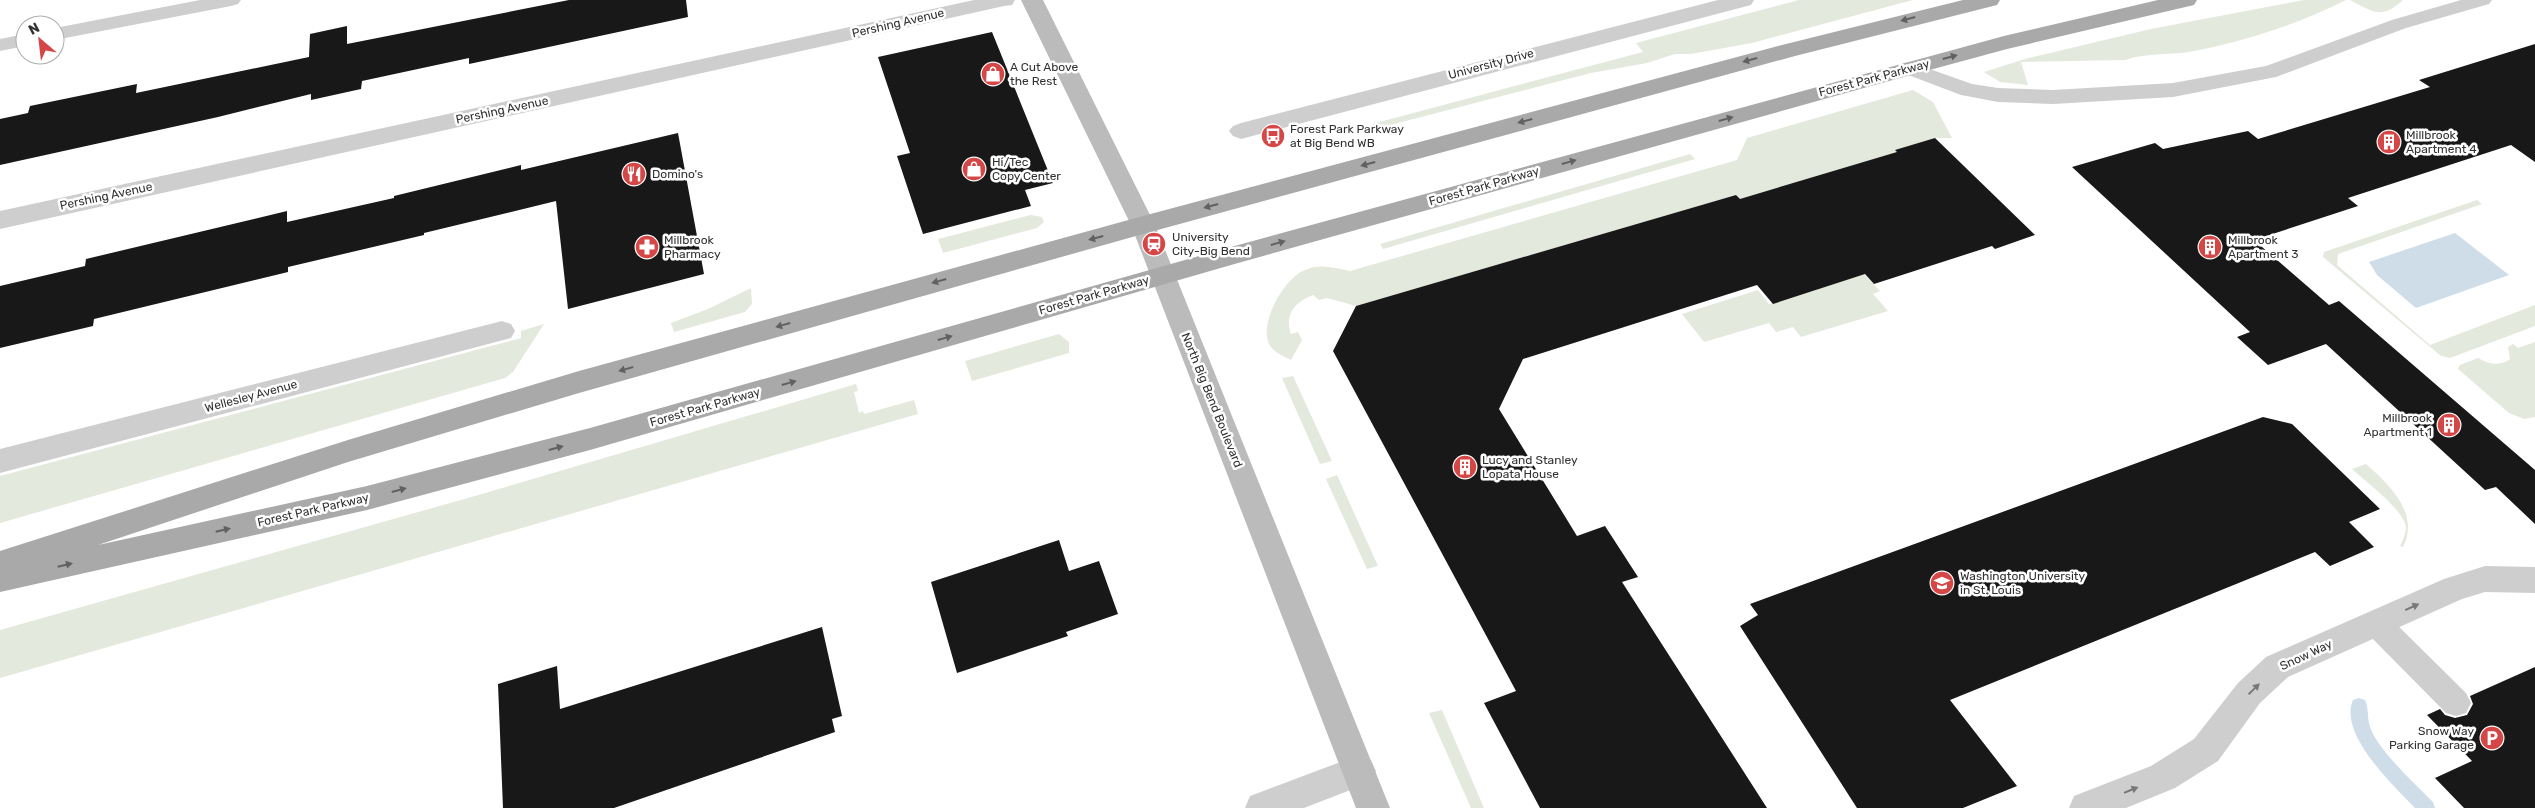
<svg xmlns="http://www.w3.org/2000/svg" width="2535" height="808" viewBox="0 0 2535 808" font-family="Rubik,sans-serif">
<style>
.green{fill:#e3e9dd}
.water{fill:#cfdde9}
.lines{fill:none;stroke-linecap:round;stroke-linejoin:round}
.stream{fill:#cfdde9;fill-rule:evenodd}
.building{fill:#181818}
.lane{fill:#cecece;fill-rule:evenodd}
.street{fill:#cecece;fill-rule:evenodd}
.secondary{fill:#bbb;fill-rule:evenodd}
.primary{fill:#a9a9a9;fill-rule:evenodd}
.oneway{fill:#616161}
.oneway2{fill:#787878}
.labels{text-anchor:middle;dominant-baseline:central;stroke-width:5;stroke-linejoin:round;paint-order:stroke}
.street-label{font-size:12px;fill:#313131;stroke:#fff}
.poi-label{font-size:12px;fill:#313131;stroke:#fff;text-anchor:start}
</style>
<rect width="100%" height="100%" fill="#fff"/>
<path class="green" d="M1799,0H1913L1752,43L1691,54H1675L1647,63L1591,73L1375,129L1372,124L1643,52L1636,43Z
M2304,0H2346C2296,25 2244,42 2189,52C2168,55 2144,53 2125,60L2021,62L2028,85L2000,82L1984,72L2025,59L2151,29Z
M2350,0H2403C2381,20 2373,12 2350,0Z
M1913,90L1933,102L1952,138H1935L1909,164L1862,272L1880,291L1873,294L1888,311L1801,337L1793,327L1776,332L1769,323L1704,342L1682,314L1758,290L1769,304L1817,290L1736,195L1356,306L1327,298L1319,300L1313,295C1295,302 1284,314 1291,334L1298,332L1302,340L1291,360C1283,356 1273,352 1269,344C1259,323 1284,278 1305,270C1320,263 1335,268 1350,271L1737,160L1747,138Z
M1690,154L1695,159L1383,249L1380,244Z
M2477,200L2482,204L2338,254L2337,265L2430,345L2535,305V326L2450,358L2441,356L2323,257L2324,252Z
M1031,215L1042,217L1044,222L1037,228L943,253L938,239Z
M751,288L752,304L745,312L674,332L671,323L708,309Z
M544,324L513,372L505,378L0,523V476L521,338V331Z
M1059,334L1069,342V353L972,381L965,361Z
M2535,342V417L2524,419L2509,413L2458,369L2460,365L2478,358C2488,364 2500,367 2510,359L2508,347L2513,344L2518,348Z
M1293,376L1332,461L1320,464L1282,378Z
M856,384L858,391L854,392L859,413L863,411L864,414L914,400L918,414L0,678V630L475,496Z
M2366,464C2390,485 2420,514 2403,547L2400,546C2403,540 2406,533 2406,527C2404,510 2365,481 2352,469Z
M1337,475L1378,566L1367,569L1326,479Z
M1442,710L1484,808H1471L1429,713Z"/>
<path class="water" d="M2455,233L2509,275L2416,308L2377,275L2369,262Z"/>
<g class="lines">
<path class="stream" d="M2359,698L2365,700C2369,708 2367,718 2370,727C2377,749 2416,785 2433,802L2435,808H2415C2394,786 2338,734 2353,700Z"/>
</g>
<path class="building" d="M569,0H686L688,17L469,64V58L362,81L361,89L311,100V94L218,117L0,165V119L28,113L30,106L137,84L136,93L309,57L310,34L347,26V44Z
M992,32L1053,183L1025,190L1031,206L923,234L897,156L910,153L878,57Z
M2535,44V162L2511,145L2348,198L2358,206L2254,240L2329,305L2339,301L2535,470V524L2496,487L2485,490L2326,344L2268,365L2237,337L2250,332L2072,167L2155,143L2163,149L2248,131L2258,139L2430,87L2419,80Z
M678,133L704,274L568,309L556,201L424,233V235L288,267V272L94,319L93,326L0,348V286L85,266L86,259L287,211V222L394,198V196L521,165V170Z
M1935,138L2035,235L1995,249L1992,246L1874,284L1865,274L1773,304L1757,285L1523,359L1499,409L1577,536L1605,526L1638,577L1622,582L1767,808H1540L1484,703L1516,691L1333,351L1356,306L1736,195L1740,199L1897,152L1895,150Z
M2263,417L2292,424L2380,509L2349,522L2374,547L2330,566L2315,552L1950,700L2017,786L1963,808H1857L1740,626L1758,615L1750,604Z
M1059,540L1069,571L1099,561L1118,614L1066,632L1068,636L957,673L931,582Z
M822,627L842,716L832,719L835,732L614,808H503L498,684L557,666L560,709Z
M2535,667V808H2464L2435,778L2472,761L2427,715L2440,709L2445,715L2455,718L2467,715L2473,704L2470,696Z"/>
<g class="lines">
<path class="lane" d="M200,0H241L238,4L231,6L55,40V28Z
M2461,0H2492L2489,4L2406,28L2276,77L2173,97L2053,104L1998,102L1961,95L1903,73L1900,68L1903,63L1910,62L1972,84L1998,88L2053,90L2173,83L2266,66L2392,20Z
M25,34V46L0,51V39Z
M2376,611L2386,614L2466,693L2471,703L2466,713L2456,716L2446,713L2366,632L2362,623L2366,614Z"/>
<path class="street" d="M974,0H1015L1012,5L1004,6L0,229V211Z
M1718,0H1754L1751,5L1241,139L1233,136L1229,131L1233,126L1241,123Z
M502,321L511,324L515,331L511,338L0,473V449Z
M2485,566L2535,567V593L2485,592L2462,599L2288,677L2260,703L2218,761L2175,788L2126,808H2069L2074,796L2151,766L2194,739L2238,683L2266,657L2444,579Z
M1359,755L1371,760L1376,771L1371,782L1304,808H1245L1250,796Z"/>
<path class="secondary" d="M1021,0H1043L1155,225L1390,808H1356L1131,225Z"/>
<path class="primary" d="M1963,0H2000L1997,5L1795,56L1143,234L579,393L348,462L98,545L367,486L590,428L1231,247L2004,36L2158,0H2197L2194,5L2007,49L1878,84L1231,265L590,450L367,510L0,592V551L348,440L579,371L1143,216L1782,45Z"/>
</g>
<defs><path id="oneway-solid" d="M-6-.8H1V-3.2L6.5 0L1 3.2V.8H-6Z" transform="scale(1.25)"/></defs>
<g class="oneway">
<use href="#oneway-solid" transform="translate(1908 19) rotate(165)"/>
<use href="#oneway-solid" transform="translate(1950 57) rotate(-15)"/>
<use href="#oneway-solid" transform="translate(1750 60) rotate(165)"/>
<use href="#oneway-solid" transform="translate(1726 119) rotate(-16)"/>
<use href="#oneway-solid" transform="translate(1525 121) rotate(165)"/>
<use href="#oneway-solid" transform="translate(1569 162) rotate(-16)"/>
<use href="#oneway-solid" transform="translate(1368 164) rotate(165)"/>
<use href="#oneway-solid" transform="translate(1211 206) rotate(165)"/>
<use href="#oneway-solid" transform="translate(1096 238) rotate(165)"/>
<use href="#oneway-solid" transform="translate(1278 243) rotate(-16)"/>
<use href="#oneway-solid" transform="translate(939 281) rotate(164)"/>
<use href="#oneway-solid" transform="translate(783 325) rotate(164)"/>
<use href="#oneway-solid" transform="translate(945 338) rotate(-16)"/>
<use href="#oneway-solid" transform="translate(626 369) rotate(164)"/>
<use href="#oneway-solid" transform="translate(789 383) rotate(-16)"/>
<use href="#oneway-solid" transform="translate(556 448) rotate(-15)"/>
<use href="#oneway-solid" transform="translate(399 490) rotate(-15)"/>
<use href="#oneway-solid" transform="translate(223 530) rotate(-13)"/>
<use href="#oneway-solid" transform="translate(65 565) rotate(-13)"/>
</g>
<g class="oneway2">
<use href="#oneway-solid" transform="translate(2412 607) rotate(-24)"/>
<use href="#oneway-solid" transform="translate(2254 689) rotate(-44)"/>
<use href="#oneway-solid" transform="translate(2131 790) rotate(-22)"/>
</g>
<defs>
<g id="shop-disc" transform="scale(1.25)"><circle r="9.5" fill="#d44746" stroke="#fff"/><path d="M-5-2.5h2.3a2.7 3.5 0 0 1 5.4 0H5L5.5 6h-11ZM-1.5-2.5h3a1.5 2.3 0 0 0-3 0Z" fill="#fff"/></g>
<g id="bus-disc" transform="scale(1.25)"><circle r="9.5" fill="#d44746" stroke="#fff"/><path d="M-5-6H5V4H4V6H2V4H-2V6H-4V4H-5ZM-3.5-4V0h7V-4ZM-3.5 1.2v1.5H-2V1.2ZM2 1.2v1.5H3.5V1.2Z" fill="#fff"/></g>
<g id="building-disc" transform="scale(1.25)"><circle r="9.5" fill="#d44746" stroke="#fff"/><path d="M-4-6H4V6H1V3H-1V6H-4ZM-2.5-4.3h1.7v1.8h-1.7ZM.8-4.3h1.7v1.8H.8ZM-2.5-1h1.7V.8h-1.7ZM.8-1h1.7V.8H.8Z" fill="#fff"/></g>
<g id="restaurant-disc" transform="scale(1.25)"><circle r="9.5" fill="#d44746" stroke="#fff"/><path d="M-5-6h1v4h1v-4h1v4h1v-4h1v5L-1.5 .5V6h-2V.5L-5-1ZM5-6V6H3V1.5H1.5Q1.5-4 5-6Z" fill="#fff"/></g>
<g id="station-disc" transform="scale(1.25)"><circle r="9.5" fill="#d44746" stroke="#fff"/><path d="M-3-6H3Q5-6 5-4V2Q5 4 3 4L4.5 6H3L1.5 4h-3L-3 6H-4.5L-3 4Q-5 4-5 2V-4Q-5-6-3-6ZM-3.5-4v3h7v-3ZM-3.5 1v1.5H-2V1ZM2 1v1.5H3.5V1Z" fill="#fff"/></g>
<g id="pharmacy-disc" transform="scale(1.25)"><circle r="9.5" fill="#d44746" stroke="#fff"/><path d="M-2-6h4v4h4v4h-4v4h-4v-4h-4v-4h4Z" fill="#fff"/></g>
<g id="university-disc" transform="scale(1.25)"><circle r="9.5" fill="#d44746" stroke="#fff"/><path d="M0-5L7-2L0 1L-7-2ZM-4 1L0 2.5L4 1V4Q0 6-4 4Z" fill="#fff"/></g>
<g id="parking-disc" transform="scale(1.25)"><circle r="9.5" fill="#d44746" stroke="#fff"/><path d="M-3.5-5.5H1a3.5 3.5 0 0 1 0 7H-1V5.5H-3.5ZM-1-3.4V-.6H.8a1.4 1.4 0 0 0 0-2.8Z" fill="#fff"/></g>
</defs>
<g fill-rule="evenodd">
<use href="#shop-disc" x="993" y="74"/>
<use href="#bus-disc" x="1273" y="136"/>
<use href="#building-disc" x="2389" y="142"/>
<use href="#shop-disc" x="974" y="169"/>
<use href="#restaurant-disc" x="634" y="174"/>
<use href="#station-disc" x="1154" y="244"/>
<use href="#pharmacy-disc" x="647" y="247"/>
<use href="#building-disc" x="2210" y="247"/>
<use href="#building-disc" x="2449" y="425"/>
<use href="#building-disc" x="1465" y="467"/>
<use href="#university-disc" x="1942" y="583"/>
<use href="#parking-disc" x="2492" y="738"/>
</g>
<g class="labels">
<g class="street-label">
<text transform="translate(898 23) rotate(-13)">Pershing Avenue</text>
<text transform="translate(1491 64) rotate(-15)">University Drive</text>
<text transform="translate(1874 78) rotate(-15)">Forest Park Parkway</text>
<text transform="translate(502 110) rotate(-12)">Pershing Avenue</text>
<text transform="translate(1484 186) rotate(-16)">Forest Park Parkway</text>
<text transform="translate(106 196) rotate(-12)">Pershing Avenue</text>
<text transform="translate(1094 295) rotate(-16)">Forest Park Parkway</text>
<text transform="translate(251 396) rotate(-15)">Wellesley Avenue</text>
<text transform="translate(1212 400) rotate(68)">North Big Bend Boulevard</text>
<text transform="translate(705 407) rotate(-16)">Forest Park Parkway</text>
<text transform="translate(313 510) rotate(-13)">Forest Park Parkway</text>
<text transform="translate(2306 655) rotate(-25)">Snow Way</text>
</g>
<g class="poi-label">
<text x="1010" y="67">A Cut Above<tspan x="1010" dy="14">the Rest</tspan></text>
<text x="1290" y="129">Forest Park Parkway<tspan x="1290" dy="14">at Big Bend WB</tspan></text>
<text x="2406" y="135">Millbrook<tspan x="2406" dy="14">Apartment 4</tspan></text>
<text x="992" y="162">Hi/Tec<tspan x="992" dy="14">Copy Center</tspan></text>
<text x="652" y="174">Domino's</text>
<text x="1172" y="237">University<tspan x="1172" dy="14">City-Big Bend</tspan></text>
<text x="664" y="240">Millbrook<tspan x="664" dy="14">Pharmacy</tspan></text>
<text x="2228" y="240">Millbrook<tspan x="2228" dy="14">Apartment 3</tspan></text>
<text x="2432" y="418" text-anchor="end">Millbrook<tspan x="2432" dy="14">Apartment 1</tspan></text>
<text x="1482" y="460">Lucy and Stanley<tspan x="1482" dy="14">Lopata House</tspan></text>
<text x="1960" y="576">Washington University<tspan x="1960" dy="14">in St. Louis</tspan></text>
<text x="2474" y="731" text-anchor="end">Snow Way<tspan x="2474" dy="14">Parking Garage</tspan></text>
</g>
</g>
<g transform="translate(40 40) rotate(332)"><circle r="24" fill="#ffffff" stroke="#adadad"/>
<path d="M0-4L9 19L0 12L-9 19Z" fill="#d44746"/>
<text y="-8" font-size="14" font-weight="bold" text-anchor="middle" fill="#313131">N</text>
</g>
</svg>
